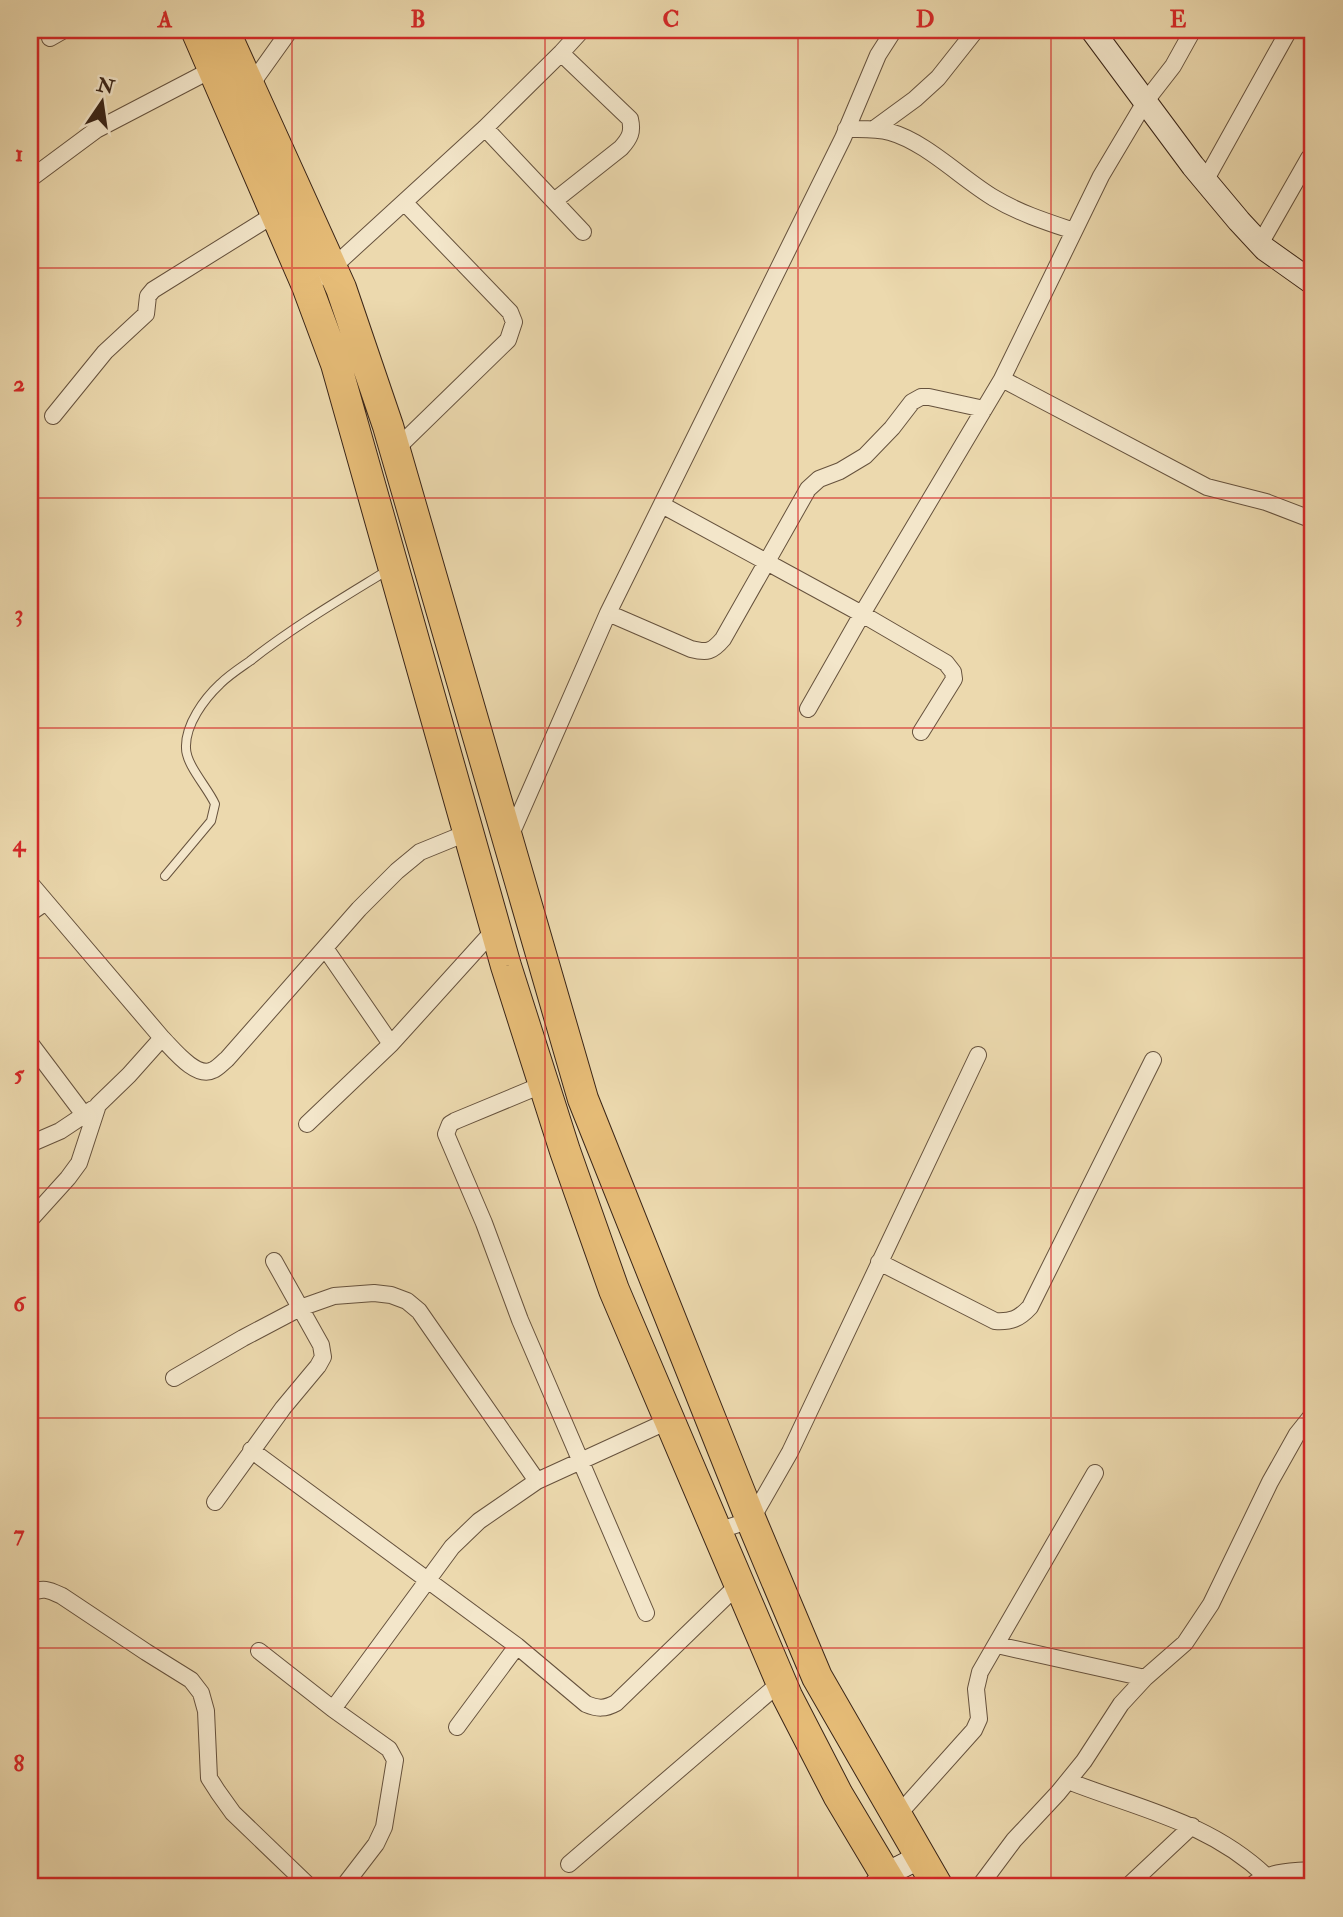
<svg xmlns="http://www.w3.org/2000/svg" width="1343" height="1917" viewBox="0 0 1343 1917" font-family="'IM FELL Double Pica',serif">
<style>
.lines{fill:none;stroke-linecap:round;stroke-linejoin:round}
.lane-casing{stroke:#66523d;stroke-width:10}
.street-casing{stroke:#66523d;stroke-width:18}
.secondary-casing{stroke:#3a2517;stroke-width:25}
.highway-casing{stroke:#3a2517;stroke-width:32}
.lane{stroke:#f3e6ca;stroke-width:8}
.street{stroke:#f3e6ca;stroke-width:16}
.secondary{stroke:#f3e6ca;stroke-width:23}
.highway{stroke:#e6bc77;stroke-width:30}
.grid{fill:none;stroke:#d62828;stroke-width:2;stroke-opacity:0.55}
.neatline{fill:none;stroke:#d62828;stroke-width:2.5}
.grid-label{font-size:23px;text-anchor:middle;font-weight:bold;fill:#d62828}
</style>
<rect width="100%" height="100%" fill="#ecd9ae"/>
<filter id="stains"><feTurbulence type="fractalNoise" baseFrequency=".00286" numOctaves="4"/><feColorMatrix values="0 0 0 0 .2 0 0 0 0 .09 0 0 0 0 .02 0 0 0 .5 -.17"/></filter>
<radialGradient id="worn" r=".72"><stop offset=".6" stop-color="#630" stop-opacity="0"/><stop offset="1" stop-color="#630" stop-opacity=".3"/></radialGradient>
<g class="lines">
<g class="lane-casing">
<path id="lane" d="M165,876L211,821L215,804C208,788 186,765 186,748C185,725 204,699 220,684C229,675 240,668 250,661C293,627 341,599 388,570"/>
</g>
<g class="street-casing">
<path id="street" d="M50,38L64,30
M250,86L290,30
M485,128L583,232
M846,129C861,129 876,128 890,132C926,142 962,179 994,198C1019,213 1047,222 1074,231
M874,129L915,99L938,78L976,30
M30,179L96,130L213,69
M1205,181L1289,30
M554,201L621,148C630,138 633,132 630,119L561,53
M1260,244L1309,158L1313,153
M307,286L332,268L485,128L561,53L582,30
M1002,379L1207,487L1266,502L1313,520
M53,416L105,352L146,314L148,296L153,290L275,214
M395,450L508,340L514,322L510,312L405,203
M662,505L862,614L946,663L953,672L954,679L921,732
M608,613L691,649C707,653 712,652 723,639L808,489L819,479L840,471L865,456L892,428L912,402L921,397H929L984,409
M808,709L862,614L1002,379L1101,176L1145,102L1173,66L1193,30
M509,839L608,613L843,138L878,55L894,30
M30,883L162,1038
M30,913L46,902
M325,948L391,1044
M30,1043L85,1116
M544,1084L455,1121L450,1124L446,1134L484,1223L520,1320L646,1613
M307,1124L391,1044L496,928
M30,1144L60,1131L93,1109
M30,1220L68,1178L79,1163L98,1105L129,1075L162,1038C173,1049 196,1079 213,1070C218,1068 223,1062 227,1059L359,909L397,871L420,852L469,832
M879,1262L995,1321C1011,1322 1019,1319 1030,1307L1153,1060
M174,1378L243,1338L300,1308L334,1296L374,1293L391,1295L407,1301L419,1311L537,1481
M251,1450L517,1646L586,1704C598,1709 605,1709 616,1703L740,1583
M215,1502L283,1408L318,1366L323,1357L321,1345L274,1261
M717,1531L751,1520L790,1452L978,1055
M30,1593C44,1587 49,1590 62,1596L146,1652L191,1680L201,1693L206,1711L209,1778L218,1792L233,1813L310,1887
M997,1645L1145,1678
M259,1651L333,1709
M457,1727L517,1646
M1068,1781C1139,1809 1209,1822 1266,1876
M897,1816L974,1730L979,1719L976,1689L980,1672L1095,1473
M569,1864L781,1682
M343,1887L376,1844L384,1827L395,1760L389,1749L333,1709L452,1547L479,1521L537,1481L668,1421
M979,1887L1014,1840L1058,1793L1084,1761L1121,1704L1145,1678L1185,1643L1211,1604L1270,1482L1297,1434L1313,1414
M1127,1887L1192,1826
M1250,1887C1267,1871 1291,1871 1313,1870"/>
</g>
<g class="secondary-casing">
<path id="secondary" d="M1092,30L1193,166L1239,221L1265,249L1313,283
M874,1887L885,1875L920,1857"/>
</g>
<g class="highway-casing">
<path id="highway" d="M196,30L307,286L336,364L506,966L565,1151L614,1290L787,1696L838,1795L893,1887
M224,30L341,288L388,426L583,1099L751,1520L817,1677L938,1887"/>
</g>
<use href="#lane" class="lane"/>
<use href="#street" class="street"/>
<use href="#secondary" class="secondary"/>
<use href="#highway" class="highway"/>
</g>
<path class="grid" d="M292,30V1887M545,30V1887M798,30V1887M1051,30V1887M30,268H1313M30,498H1313M30,728H1313M30,958H1313M30,1188H1313M30,1418H1313M30,1648H1313"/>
<rect width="1343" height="1917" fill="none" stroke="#ecd9ae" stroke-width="77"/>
<g transform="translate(102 102) rotate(13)" stroke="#f3e6ca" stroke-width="5" paint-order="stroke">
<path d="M0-5L12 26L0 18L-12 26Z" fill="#3a2517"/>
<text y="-10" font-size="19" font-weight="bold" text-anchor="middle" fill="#3a2517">N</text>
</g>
<rect x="38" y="38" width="1266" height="1840" class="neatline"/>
<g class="grid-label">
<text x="165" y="27">A</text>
<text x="418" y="27">B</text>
<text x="671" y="27">C</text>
<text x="925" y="27">D</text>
<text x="1178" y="27">E</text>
<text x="19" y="161">1</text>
<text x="19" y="391">2</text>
<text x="19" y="621">3</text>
<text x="19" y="851">4</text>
<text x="19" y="1081">5</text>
<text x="19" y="1311">6</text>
<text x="19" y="1541">7</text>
<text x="19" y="1771">8</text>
</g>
<rect width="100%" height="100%" filter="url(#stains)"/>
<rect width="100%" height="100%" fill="url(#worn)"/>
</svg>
